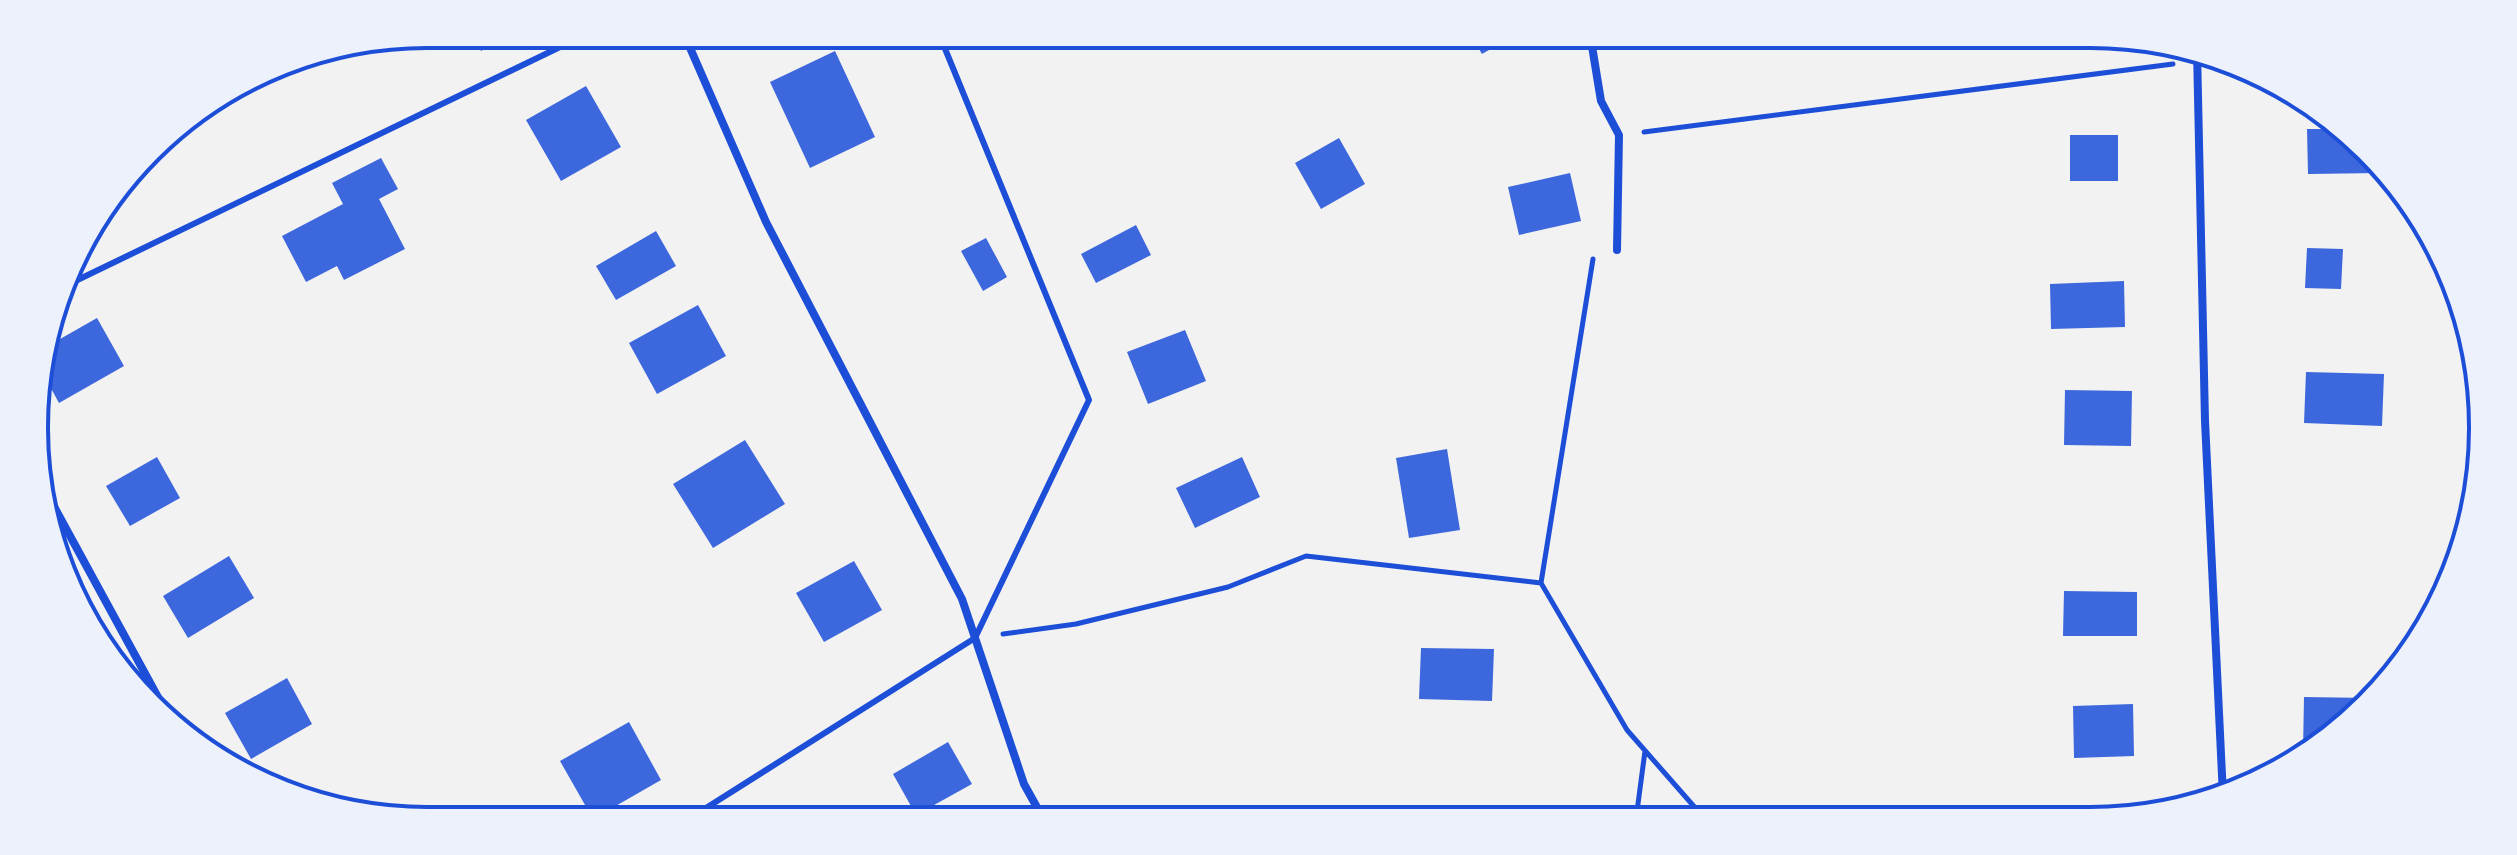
<svg xmlns="http://www.w3.org/2000/svg" width="2517" height="855" viewBox="0 0 2517 855" font-family="Rubik,sans-serif">
<style>
.building{fill:#3d67dc}
.lines{fill:none;stroke-linecap:round;stroke-linejoin:round}
.path{stroke:#1d4ed8;stroke-width:5}
.service{stroke:#1d4ed8;stroke-width:6}
.minor{stroke:#1d4ed8;stroke-width:8}
.rim{fill:none;stroke:#1d4ed8;stroke-width:4}
</style>
<rect width="100%" height="100%" fill="#f2f2f2"/>
<path class="building" d="M472,34H512L481,51Z
M1470,34H1517L1482,54Z
M835,51L875,137L810,168L770,82Z
M586,86L621,147L561,181L526,120Z
M2307,129H2341L2380,173L2308,174Z
M2070,135H2118V181H2070Z
M1339,138L1365,184L1321,209L1295,163Z
M381,158L398,189L379,199L405,249L344,280L337,266L306,282L282,236L343,204L332,183Z
M1570,173L1581,221L1519,235L1508,187Z
M1136,225L1151,255L1096,283L1081,254Z
M656,231L676,266L616,300L596,266Z
M986,238L1007,277L983,291L961,251Z
M2307,248L2343,249L2341,289L2305,288Z
M2124,281L2125,327L2051,329L2050,284Z
M698,305L726,356L657,394L629,343Z
M97,318L124,366L59,403L40,368L46,347Z
M1185,330L1206,381L1148,404L1127,352Z
M2306,372L2384,374L2382,426L2304,423Z
M2065,390L2132,391L2131,446L2064,445Z
M745,440L785,504L713,548L673,484Z
M1447,449L1460,530L1409,538L1396,458Z
M157,457L180,498L130,526L106,486Z
M1242,457L1260,497L1195,528L1176,488Z
M229,556L254,598L188,638L163,596Z
M854,561L882,610L824,642L796,593Z
M2064,591L2137,592V636H2063Z
M1421,648L1494,649L1492,701L1419,699Z
M287,678L312,724L251,759L225,713Z
M2304,697L2370,698L2349,723L2303,752Z
M2133,704L2134,756L2074,758L2073,706Z
M629,722L661,780L593,819L560,761Z
M948,742L972,784L916,815L893,774Z"/>
<g class="lines">
<path class="path" d="M1644,132L2173,64
M1541,583L1627,730L1705,819
M1003,634L1076,624L1228,587L1306,556L1541,583L1593,259
M1636,819L1645,751"/>
<path class="service" d="M65,286L587,34
M687,820L975,638L1089,400L939,34"/>
<path class="minor" d="M684,34L766,222L962,599L1024,784L1044,820
M1590,34L1601,101L1619,135L1617,250
M2197,50L2205,421L2223,796
M45,490L166,712"/>
</g>
<path d="M0 0H2517V855H0ZM427 48H2090A379 379 0 0 1 2469 427V428A379 379 0 0 1 2090 807H427A379 379 0 0 1 48 428V427A379 379 0 0 1 427 48Z" fill="#edf1fc" fill-rule="evenodd"/>
<path class="rim" d="M427 48H2090A379 379 0 0 1 2469 427V428A379 379 0 0 1 2090 807H427A379 379 0 0 1 48 428V427A379 379 0 0 1 427 48Z"/>
</svg>
